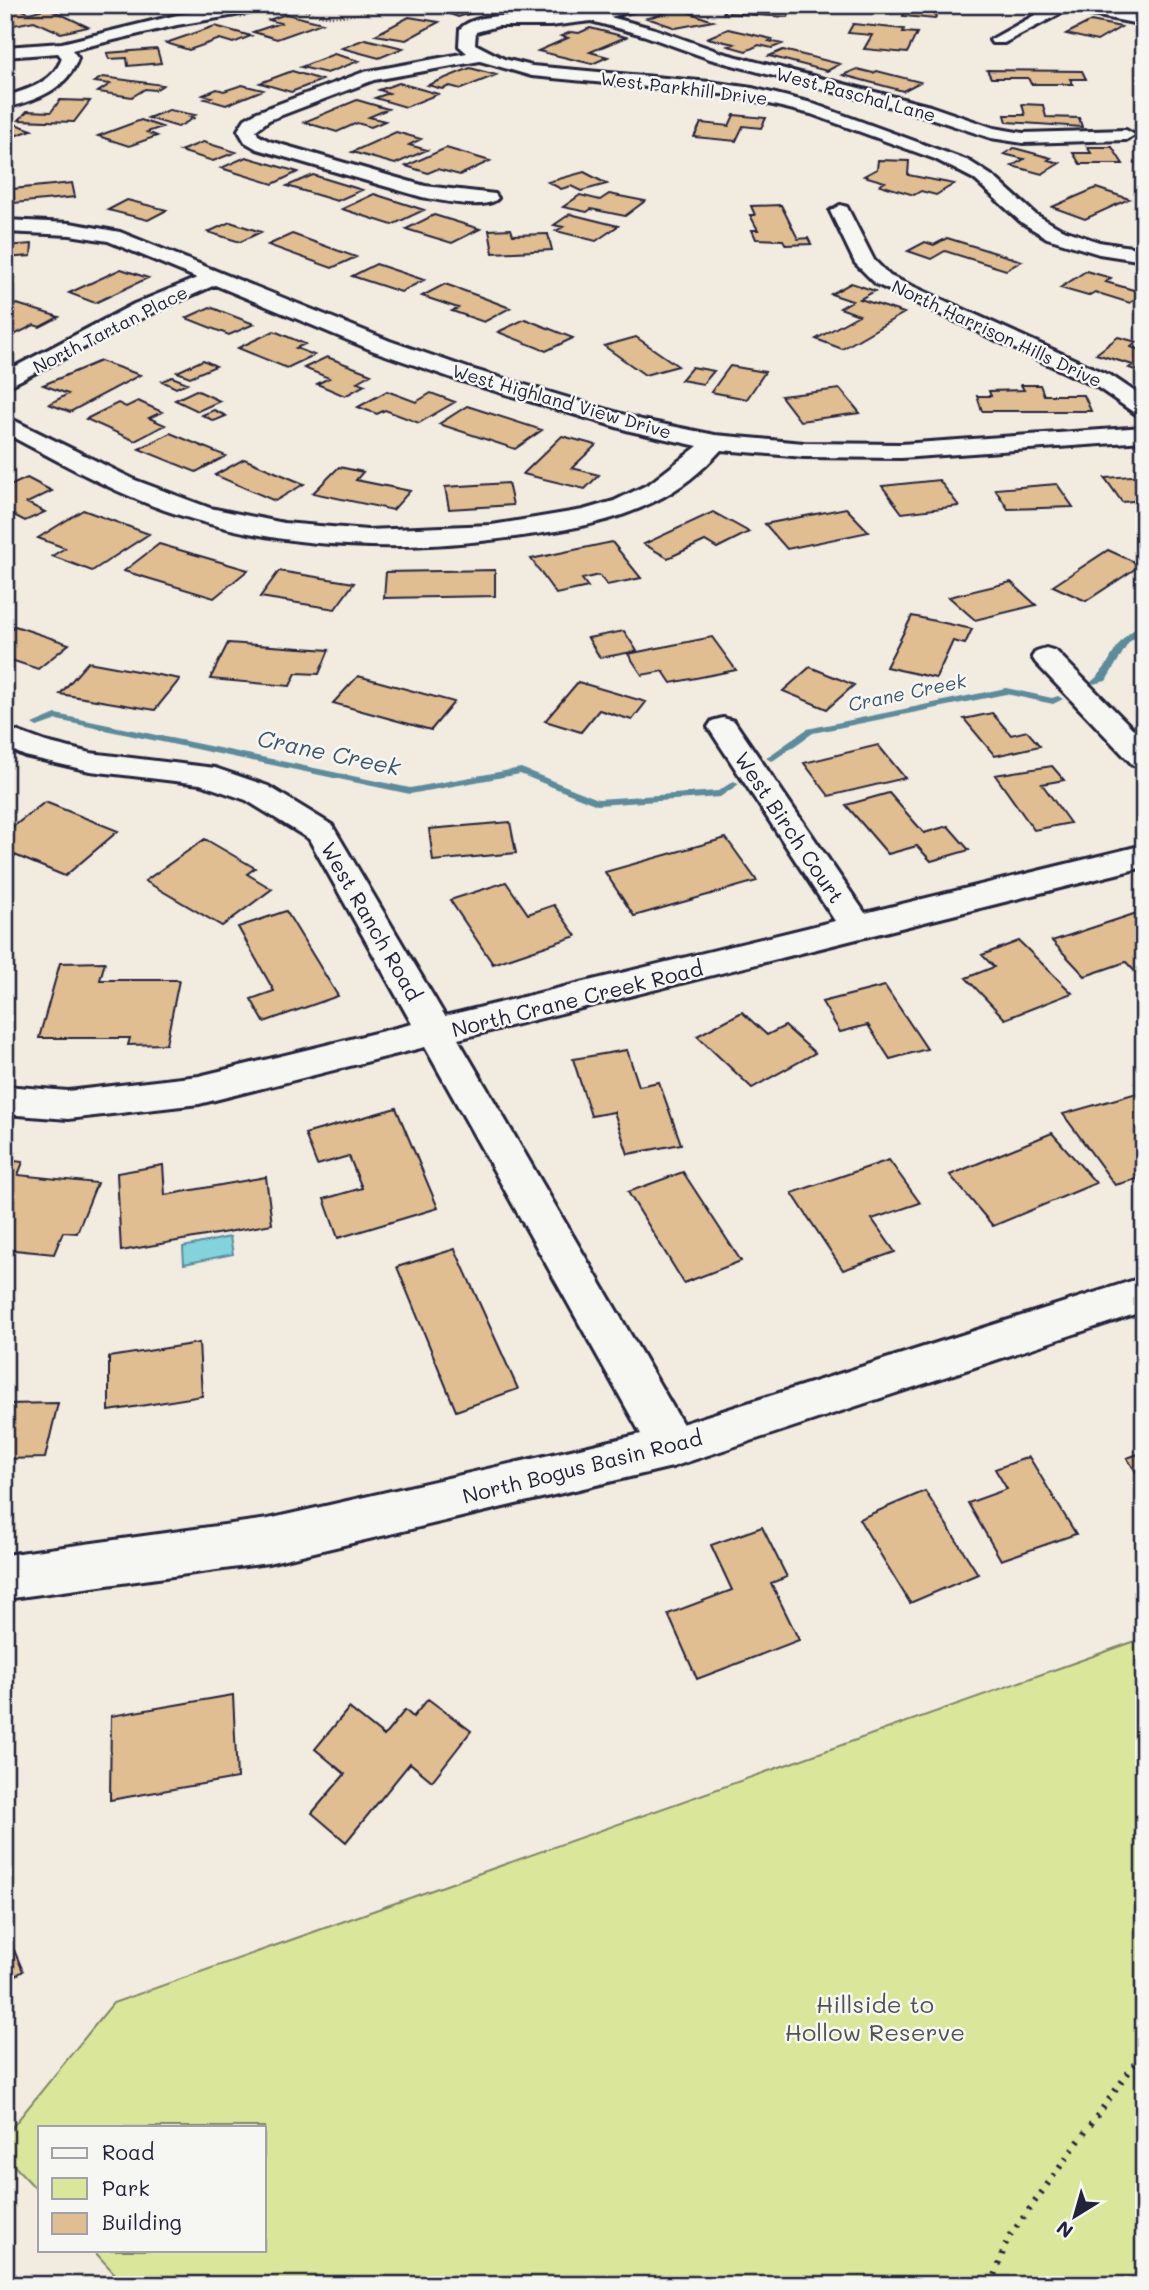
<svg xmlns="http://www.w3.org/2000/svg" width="1149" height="2290" viewBox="0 0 1149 2290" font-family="Mali,sans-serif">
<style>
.green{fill:#dae699;stroke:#7e846a;stroke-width:2}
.water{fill:#83d3dd;stroke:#5c8c9c;stroke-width:2}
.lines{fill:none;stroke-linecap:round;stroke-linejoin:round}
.stream{fill:#5c8c9c;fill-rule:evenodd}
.building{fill:#e0be92;stroke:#22223b;stroke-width:2}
.street-casing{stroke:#22223b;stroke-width:6}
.secondary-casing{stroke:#22223b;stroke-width:6}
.path-far1{stroke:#22223b;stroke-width:2;stroke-dasharray:1 2.5;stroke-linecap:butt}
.path{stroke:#22223b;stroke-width:6;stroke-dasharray:2.5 8;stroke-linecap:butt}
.street{fill:#f6f6f2;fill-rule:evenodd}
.secondary{fill:#f6f6f2;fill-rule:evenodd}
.labels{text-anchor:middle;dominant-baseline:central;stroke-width:5;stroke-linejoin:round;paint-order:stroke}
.far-street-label{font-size:18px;fill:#22223b;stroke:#f6f6f2}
.far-water-label{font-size:19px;font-style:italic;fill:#3f576c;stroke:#f6f6f2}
.street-label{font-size:21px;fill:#22223b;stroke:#f6f6f2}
.water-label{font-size:23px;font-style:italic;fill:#3f576c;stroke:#f6f6f2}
.near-park-label{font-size:24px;fill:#505352;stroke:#f6f6f2}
</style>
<rect width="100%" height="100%" fill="#f2ebdf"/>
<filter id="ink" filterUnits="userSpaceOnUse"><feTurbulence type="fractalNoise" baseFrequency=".0143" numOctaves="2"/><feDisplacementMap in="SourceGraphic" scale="14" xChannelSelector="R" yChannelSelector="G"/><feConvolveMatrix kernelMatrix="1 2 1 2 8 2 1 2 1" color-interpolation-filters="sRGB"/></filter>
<g filter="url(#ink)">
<path class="green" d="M1144,1638V2285H125L93,2250H264V2127H40V2193L5,2156V2136L113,2003Z"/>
<path class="water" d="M230,1237L233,1254L184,1264L183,1247Z"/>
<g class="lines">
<path class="stream" d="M1144,624V631L1129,642L1106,681L1093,684L1091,682C1115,664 1111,639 1144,624Z
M1006,688L1052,698L1058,696L1063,699L1053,704L1006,694L813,733L774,760L771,761L766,758L807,729Z
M56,714L410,788L521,768L598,799L718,791L734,781L739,784L720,797L597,805L520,774L410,794L57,720L37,727L32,724Z"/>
</g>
<path class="building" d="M85,5H119L123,7L99,12Z
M444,5H501L458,17L434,8Z
M727,5H756L792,8L788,17L723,13Z
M908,5H940L935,19L903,16Z
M19,8L29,13L48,8L88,27L61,33L34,21L9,26L5,24V11Z
M679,9L713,21L676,28L647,18Z
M286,14L322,23L277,39L253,32L280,23L269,20Z
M409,17L439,22L406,40L375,35Z
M1091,21L1121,27L1097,41L1066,34Z
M853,24L904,29L903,32L917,33L907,53L864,49L872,35L848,33Z
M215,26L251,36L233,43L220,39L189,50L166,43Z
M590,28L626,37L590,52L608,57L592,64L538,51L568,38L561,36L571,32L579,33Z
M728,29L772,39L769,41L782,44L772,48L759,45L746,51L728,46L734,44L707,38Z
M365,39L403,48L379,58L342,48Z
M157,49L161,63L128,66L127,58L109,59L107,53Z
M783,50L840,64L827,71L769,56Z
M334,54L359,61L327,73L301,67Z
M470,68L496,75L461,89L450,86L442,89L428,85Z
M857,69L873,73L877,71L920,82L903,91L843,75Z
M987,70L1082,71L1086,79H1070L1073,84H1031L1028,78H991Z
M292,71L322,80L291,92L260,83Z
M103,77L163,85L155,90L145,89L132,97L98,92L110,84L94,82Z
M399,83L438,94L406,107L375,98L389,93L379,90Z
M242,85L263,90L226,105L205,99L211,97L203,95L217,89L224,91Z
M60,100L90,101L74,122L19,120L27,111L51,112Z
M357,100L388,109L369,117L385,121L371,127L357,123L337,132L304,122Z
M1022,104L1043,105L1046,117L1079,118L1082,127L1007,122L1005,115H1025Z
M169,110L195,115L190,117L194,118L178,127L148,118Z
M734,115L766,118L761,128L743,126L736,141L694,137L701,123L729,126Z
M141,120L162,127L147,132L157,136L129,146L98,136Z
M12,123L32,130L5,139V126Z
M396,132L421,139L409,145L427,150L395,164L352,152Z
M203,142L236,152L213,161L180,151Z
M1087,147H1112L1123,164H1080L1073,153H1091Z
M446,148L490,161L460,175L437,169L428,173L406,166Z
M1014,148L1051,158L1048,160L1060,163L1042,174L1012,166L1024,159L1004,154Z
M246,157L298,172L273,184L221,168Z
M878,160L909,161L908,175L954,184L936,195L921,191L914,195L880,185L885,182L864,176L877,169Z
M584,172L607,184L581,191L571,186L561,189L548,182Z
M313,175L362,190L337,201L287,186Z
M72,183L75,197L14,203L13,189Z
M1096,188L1129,199L1085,219L1052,207Z
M374,194L424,210L392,225L342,209Z
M609,194L645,201L625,216L591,209L587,212L563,207L580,195L600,200Z
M127,200L167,210L148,220L108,210Z
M781,205L798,239L808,238L811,244L786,245L783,240L756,239L752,230H758L750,215H755L751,206Z
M570,214L618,226L596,241L556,231L563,227L554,225Z
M434,215L480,229L452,243L406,229Z
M230,222L261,232L240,242L208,232Z
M511,229L513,235L548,234L552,250L493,253L489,230Z
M292,234L356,257L332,268L268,245Z
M947,238L1022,261L1006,270L945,251L931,259L908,251L925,242L934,245Z
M32,244L31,256L5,258V246Z
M376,264L424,280L401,292L352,276Z
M121,269L148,278L95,303L69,293Z
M1086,271L1111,278L1106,282L1144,293L1130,303L1095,292L1088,296L1060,288Z
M851,283L875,291L860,299L904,313L842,349L816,339L859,315L840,308L852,301L831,294Z
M445,284L484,298L510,308L484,322L452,311L458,308L422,296Z
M17,304L59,317L40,327L34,325L8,338L5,337V309Z
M210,307L254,324L229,335L186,318Z
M525,319L573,338L546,351L498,332Z
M274,331L305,344L296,348L314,355L287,368L238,348Z
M636,337L678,366L645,375L604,346Z
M1118,337L1137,342L1131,347L1144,351V373L1129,368L1133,365L1096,354Z
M327,357L371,374L357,382L365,385L345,396L317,384L329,378L304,368Z
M203,360L216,366L190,377L177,372Z
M100,361L140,375L70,412L49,404L68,394L43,385Z
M730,366L765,372L747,399L711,392Z
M692,367L714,371L703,384L681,380Z
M172,377L187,383L176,388L162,381Z
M1021,385H1040L1044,395H1084L1091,411H982L977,396H991L989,391L1024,390Z
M840,389L860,413L800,421L781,396Z
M196,390L220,401L198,411L175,400Z
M387,391L416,402L431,393L455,402L419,423L385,410L377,414L358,407Z
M138,401L162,412L149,418L165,425L135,441L86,419L118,403L126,407Z
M467,406L542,430L515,449L439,424Z
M214,410L226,416L214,421L202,415Z
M170,433L226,456L196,472L139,449Z
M562,436L596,445L572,468L599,475L585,489L523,474Z
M244,459L304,484L275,501L215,475Z
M339,467L363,472L356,480L410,491L393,510L313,493Z
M1144,475V500L1122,502L1105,478Z
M27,478L52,491L27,503L45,512L25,521L8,512L5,514V488Z
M939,480L959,506L902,513L882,486Z
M508,483L513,505L449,509L445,487Z
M1057,484L1073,507L1008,509L995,489Z
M846,508L869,532L787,549L765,524Z
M83,510L149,534L92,571L52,556L65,548L38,538Z
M713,512L749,532L717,548L705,541L668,558L644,544Z
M612,542L641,578L607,585L599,575L582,579L588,587L556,594L531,559Z
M159,544L248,570L214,598L124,571Z
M1108,550L1141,565L1086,601L1053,586Z
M495,570V596L384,598L386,572Z
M279,571L354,583L335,609L260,597Z
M1011,582L1036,605L975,620L949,597Z
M912,616L972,629L965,644L953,641L936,678L886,667Z
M15,626L69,644L38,669L5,658V633Z
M624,631L637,651L600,658L588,638Z
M712,637L736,670L671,683L663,671L642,675L628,654Z
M228,643L329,650L319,674L296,673L290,686L210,679Z
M88,662L180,679L155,710L60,694Z
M810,667L854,685L827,709L783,691Z
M358,676L454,702L431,730L333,703Z
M578,682L646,702L632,720L599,710L581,732L545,721Z
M992,713L1011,735L1027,731L1040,746L995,756L964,719Z
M878,745L905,778L829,796L804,763Z
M1052,766L1064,780L1042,784L1070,823L1034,830L995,775Z
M889,793L924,833L948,826L969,850L931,861L917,846L888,854L846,805Z
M45,802L118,831L65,876L5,851V833Z
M510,822L516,853L433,861L429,829Z
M726,838L757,881L634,916L605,872Z
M205,839L255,868L247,874L272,889L222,926L145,881Z
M506,882L528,914L554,905L576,936L493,964L450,900Z
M286,911L338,996L264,1022L251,999L274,991L238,927Z
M1140,912L1144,916L1142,979L1126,962L1085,976L1052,941Z
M1019,941L1072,993L1005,1019L966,978L994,967L982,955Z
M105,962L100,980H179L166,1044L128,1045L130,1038H39L60,963Z
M885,986L927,1049L890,1059L868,1025L840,1032L822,1002Z
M742,1012L767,1035L785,1026L815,1053L752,1088L697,1036Z
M627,1050L639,1086L659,1082L681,1144L628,1154L614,1112L591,1116L573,1059Z
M1144,1091V1177L1115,1185L1063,1114Z
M396,1108L438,1208L338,1238L324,1199L362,1188L349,1156L317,1165L305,1134Z
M1052,1133L1096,1183L993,1226L950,1175Z
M5,1160L23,1162L18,1175L97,1183L77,1233L63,1232L54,1254L5,1249Z
M889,1160L920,1203L872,1219L895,1252L843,1270L792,1193Z
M163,1165L165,1195L266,1177L272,1224L121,1251L117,1173Z
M683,1172L741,1261L684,1283L628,1192Z
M455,1249L518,1389L456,1411L397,1267Z
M199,1343L202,1396L109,1411V1357Z
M58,1403L45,1458L5,1459V1404Z
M1144,1452V1484L1127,1458Z
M1029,1457L1076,1534L1001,1560L968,1503L1007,1489L995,1469Z
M925,1491L978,1574L910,1603L859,1519Z
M762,1527L787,1577L771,1583L799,1640L697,1679L668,1614L732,1590L711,1545Z
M233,1695L237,1778L110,1800L111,1716Z
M428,1699L471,1731L432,1781L410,1763L346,1842L312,1813L345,1774L315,1749L349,1708L384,1736L405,1710L413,1717Z
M5,1929L23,1971L5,1982Z"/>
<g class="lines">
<g class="street-casing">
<path id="street" d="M236,5H273L265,10L177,25L72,50L78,58C68,89 35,101 5,108V97C28,89 53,83 62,58L58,53L5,57V47L62,43L177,15Z
M619,5H646L643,8L610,17L655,29L722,53L930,106L994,128L1023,133L1126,130L1135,135L1126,140L1023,143L991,138L918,114L710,59L643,35L591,21L550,26H498L476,32L475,44L504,59L532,66L710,82L752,88L808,102L969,161L994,177L1035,214L1061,229L1099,242L1144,249V261L1099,254L1047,238L1021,222L974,179L935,159L811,114L731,95L532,76L480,61L374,80L269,120L256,130L258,135L269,141L425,186L495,194L498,198C487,211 438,200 422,197L257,149L245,142L238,130L245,119L257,112L364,72L467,53L459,46L460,29C478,9 534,18 560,15C580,14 600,10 619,5Z
M1053,5H1092L1144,15V25L1067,10L1004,43H992L990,40Z
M840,205L847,207L874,260L890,276L1113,377L1144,398V416L1136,414L1097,387L876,284L855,263L830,211Z
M5,220L70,223L120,232L390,341L468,368L642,420L715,435L804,443L901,444L1144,427V441L901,458L804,457L721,450C702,471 680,489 655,501C614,522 567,530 522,536C413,552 299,551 192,519C126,500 66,465 5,433V416L135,480L210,508L284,523L367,530L492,525L583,510L614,501L649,484L698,446L630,431L452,378L374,351L215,285L150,314L5,388V372L134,304L197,278L108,241L70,235L5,232Z
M1046,648L1056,651L1144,740V767L1133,765L1036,663L1032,657L1036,651Z
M723,718L734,721L865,913L1144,845V867L458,1039L688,1433L694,1447L688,1461L672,1467L656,1461L425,1047L199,1104L68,1119L5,1114V1086L68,1091L199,1076L412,1024L309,839L246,800L200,784L90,771L25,756L5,747V727L46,742L90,753L215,768L268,786L332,825L445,1016L835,921L708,727L712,721Z"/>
</g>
<g class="secondary-casing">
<path id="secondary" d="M1144,1277V1311L672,1467L268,1563L5,1599V1555L268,1519L672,1427Z"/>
</g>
<path class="path-far1" d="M296,5C324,26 363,13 394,5"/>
<path class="path" d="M992,2285L1007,2240L1144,2051"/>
<use href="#street" class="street"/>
<use href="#secondary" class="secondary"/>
</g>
</g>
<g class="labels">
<g class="far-street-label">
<text transform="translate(684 88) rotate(7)">West Parkhill Drive</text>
<text transform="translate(856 94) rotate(15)">West Paschal Lane</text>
<text transform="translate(110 329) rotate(-27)">North Tartan Place</text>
<text transform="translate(997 333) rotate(25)">North Harrison Hills Drive</text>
<text transform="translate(562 401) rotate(16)">West Highland View Drive</text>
</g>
<g class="far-water-label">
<text transform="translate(907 692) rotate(-12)">Crane Creek</text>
</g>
<g class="street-label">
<text transform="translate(790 827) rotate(56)">West Birch Court</text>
<text transform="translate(372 921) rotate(60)">West Ranch Road</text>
<text transform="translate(577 998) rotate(-14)">North Crane Creek Road</text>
<text transform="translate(582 1466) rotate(-14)">North Bogus Basin Road</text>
</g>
<g class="water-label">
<text transform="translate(329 752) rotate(12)">Crane Creek</text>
</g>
<g class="near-park-label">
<text x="875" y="2003">Hillside to<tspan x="875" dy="28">Hollow Reserve</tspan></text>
</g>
</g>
<rect width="1149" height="2290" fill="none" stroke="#f6f6f2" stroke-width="28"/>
<rect x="14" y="14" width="1121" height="2262" fill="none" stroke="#22223b" stroke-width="2.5" filter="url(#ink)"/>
<rect x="38" y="2126" width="228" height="126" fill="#f6f6f2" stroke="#a1a1a9" stroke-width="2"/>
<rect x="52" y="2148" width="35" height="10" fill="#f6f6f2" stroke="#a1a1a9" stroke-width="2"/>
<text x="102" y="2160" font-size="21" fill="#22223b">Road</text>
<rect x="52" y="2178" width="35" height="21" fill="#dae699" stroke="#a1a1a9" stroke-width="2"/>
<text x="102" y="2196" font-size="21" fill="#22223b">Park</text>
<rect x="52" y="2213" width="35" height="21" fill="#e0be92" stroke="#a1a1a9" stroke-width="2"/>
<text x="102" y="2230" font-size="21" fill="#22223b">Building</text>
<g transform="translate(1075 2216) rotate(217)" stroke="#f6f6f2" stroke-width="5" paint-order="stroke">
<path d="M0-5L12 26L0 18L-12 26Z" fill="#22223b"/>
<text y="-10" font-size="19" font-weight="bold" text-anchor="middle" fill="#22223b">N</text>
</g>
</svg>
